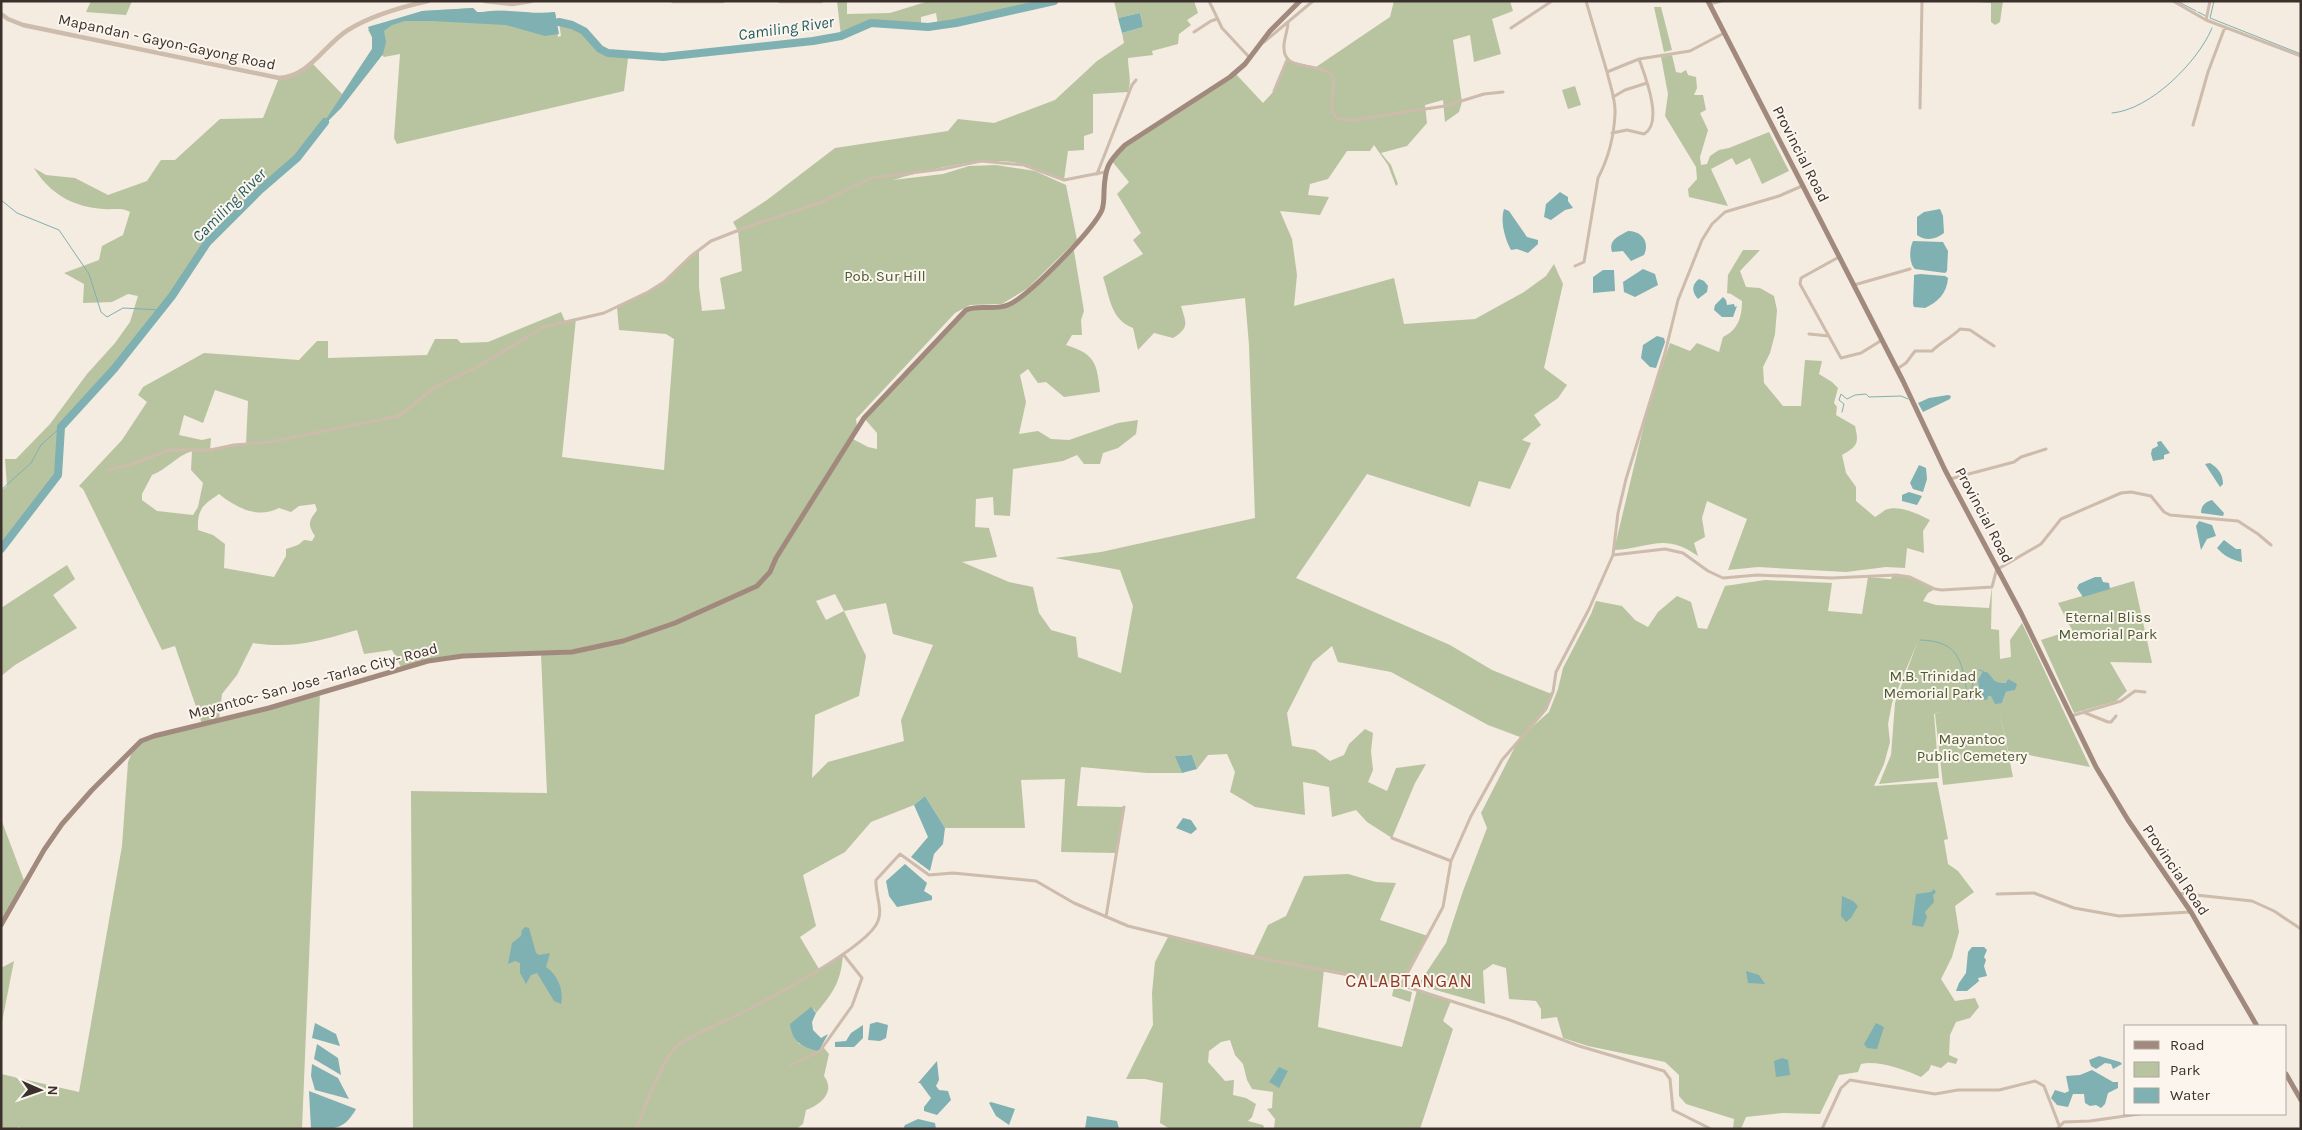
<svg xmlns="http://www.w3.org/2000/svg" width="2302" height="1130" viewBox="0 0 2302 1130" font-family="Karla,sans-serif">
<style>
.green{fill:#b8c4a0;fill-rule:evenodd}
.water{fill:#7fb0b2}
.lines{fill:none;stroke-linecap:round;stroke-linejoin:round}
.stream{stroke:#7fb0b2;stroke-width:1}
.river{stroke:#7fb0b2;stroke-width:8}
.minor{stroke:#cdbbac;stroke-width:3}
.tertiary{stroke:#cdbbac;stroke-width:4.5}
.secondary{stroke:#a18a7d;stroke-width:5}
.labels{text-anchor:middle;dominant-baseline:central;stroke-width:4;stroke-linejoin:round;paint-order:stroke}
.street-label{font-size:15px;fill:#3b302b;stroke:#fbf5ee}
.park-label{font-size:15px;fill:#4a5a2e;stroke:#fbf5ee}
.water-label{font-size:16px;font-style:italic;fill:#1f5a5e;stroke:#fbf5ee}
.quarter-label{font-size:18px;letter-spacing:1px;fill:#8c3b22;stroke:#fbf5ee}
</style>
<rect width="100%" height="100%" fill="#f4ebe1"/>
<path class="green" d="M91,1H132L126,15L86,12Z
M837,1H857L847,2V14L890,13L929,1H1054L956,23L938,25L936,13L921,17V26L871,23L841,36Z
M1114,1H1194L1198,13L1187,20L1191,25L1179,34L1178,44L1152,51L1153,55L1128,58C1128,70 1132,81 1128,92L1093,94V133L1084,136V150L1068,151L1064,180C1047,174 1030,165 1012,162C980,157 925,170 893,180L943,174L969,166L996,165L1035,171L1066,185L1077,240L1028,288L1002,304L970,305L955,313L856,419L857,427L851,438L868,447L877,449V433L864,418L968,310L995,308L1022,296L1073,245L1084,311L1081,320L1082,335H1072L1066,345C1095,354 1097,363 1100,392L1064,397L1046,382L1038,383L1028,369L1020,375L1026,402L1019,434L1038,431L1051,439L1069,440L1118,423L1138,420L1136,434L1118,448L1103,453L1100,464H1084L1077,455L1063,461L1013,469L1010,516L994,515L993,497L976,499L975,527L989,528L997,557L962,562L1009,582L1033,587L1039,613L1051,630L1076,637L1078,657L1121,673L1133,606L1120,570L1055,558L1101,552L1255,518L1249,345L1245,298L1181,306C1186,323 1190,327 1173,338L1154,333L1138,350L1133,328C1111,320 1110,298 1103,277L1143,254L1133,240L1141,233L1117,194L1129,182L1111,160L1126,145L1235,73L1263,103L1274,91L1287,60L1316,67L1390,17L1394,1H1510L1513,11L1492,19L1501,54L1474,62L1470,35L1453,40L1462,102L1459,112L1445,122L1443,100L1425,105L1427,123L1407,146L1381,153L1391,165L1398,184L1396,186L1388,165L1374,145L1370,151H1347L1328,179L1310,184L1308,195L1329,197L1320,215L1280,211L1292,239L1297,275L1294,306L1394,278L1404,324L1475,319L1524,292L1546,276L1554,264L1563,284L1544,368L1567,385L1558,398L1534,415L1541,425L1522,440L1531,443L1510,489L1479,481L1470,507L1367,474L1296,578L1450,645L1492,670L1549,693L1553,692L1546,709L1524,734L1549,712L1558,689L1563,668L1591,614L1596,601L1622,606L1635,620L1648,627L1658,612L1677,596L1691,602L1698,628L1707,629L1725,586L1765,580L1832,583L1828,611L1862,614L1868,577L1891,579L1893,575L1908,576L1935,589L1928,593L1923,601L1936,605L1989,608L1992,587L1991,629L1999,630L2000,659L2011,657L2010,640L2022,623L2090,767L2008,751L1999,709L2013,777L1943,785L1935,714L1945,711L1934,714L1939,778L1879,784L1891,755L1895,703L1917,643L1892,703L1888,724L1890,742L1884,764L1874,786L1937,782L1948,839L1944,840L1948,864L1958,871L1974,892L1955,906L1959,932L1952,957L1941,979L1955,1001L1975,998L1979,1007L1970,1018L1956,1022L1950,1035L1949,1055L1958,1059L1956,1064L1948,1062L1941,1068L1931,1065L1929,1070L1921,1077C1906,1070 1877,1060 1861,1064L1858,1072L1839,1075L1820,1114L1783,1113L1746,1117L1741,1129H1733L1734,1119L1686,1104L1679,1096V1075L1665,1062L1588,1046L1563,1038L1557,1017L1541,1019V1009L1536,1001L1509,999L1506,968L1493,964L1483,971L1485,1004L1418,985L1446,943L1463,891L1487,828L1481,813L1520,737L1488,725L1391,672L1338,662L1332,646L1313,662L1287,713L1292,746L1315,750L1330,761L1344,755L1349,744L1365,729L1373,733L1371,751L1373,770L1368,782L1387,791L1396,768L1426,764L1415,783L1392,838L1367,822L1356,810L1332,817L1329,787L1303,782L1305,815L1255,807L1230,792L1235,772L1227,754L1208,755L1197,769L1192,755L1176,756L1182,773H1147L1081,767L1077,806L1124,807L1116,853L1061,852L1065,779L1021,780L1025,828H945L925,796L914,805L871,822L845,852L803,875L816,926L800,937L819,969L843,954C841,981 834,992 816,1013L814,1009L798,1043C807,1047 815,1053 824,1048L829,1054L824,1076C836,1092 820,1105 806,1110L803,1124L796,1129H413L411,791L547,793L541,654L602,646C577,649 551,654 526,655C485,656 440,653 401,667L392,650L364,654L357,630C318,641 294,649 253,643L237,675L222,694L219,720L320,693L302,1129H21L19,1127L16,1129H1V1074L79,1092L122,846L128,762L133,750L141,741L202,724L175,646L162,650L83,489L79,486L122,440L147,402L138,395L143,387L204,353L299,360L317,341H328V358L427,355L435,339H457L461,343L488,342L561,312L565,321L576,318L562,457L664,470L674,339L666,334L619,330L617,307L653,289L667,279L699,249V287L702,311L725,309L720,278L742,271L738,231L733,222L767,200L835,148L948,131L958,119L994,123L1055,100L1097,61L1124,43L1122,33L1143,27L1140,13L1118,18ZM215,390L248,401L246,444L210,450L211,438L202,440L179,435L184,415L203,423ZM192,451L191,470L203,483L198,507L193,515L157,511L142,500V494L152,475C166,470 175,457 192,451ZM219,494C237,508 257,519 279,508L291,512L299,506L315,504L317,510C309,521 307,524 315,536L312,541L304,540L298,545L286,549V556L274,577L224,568L225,544L213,535L198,530C197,509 203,505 219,494ZM835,594L844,611L826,620L816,601ZM886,603L893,634L933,645L901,720L904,741L828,762L812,778L815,715L859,696L866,656L844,611ZM1983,671L1987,672L1990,679L1995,682L2006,683L2014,690L2006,692L2002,703L1991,696H1979L1978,679Z
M1962,1H2003L2000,22L1995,25L1991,22V3Z
M1654,7H1661L1672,50L1664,52Z
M473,8L477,12H483C507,8 532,16 555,12L558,37L561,36L559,22L570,24L584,31L600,49L608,53L663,57L628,58L624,91L397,144L394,138L400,54L384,57L382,55L341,108L319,130L297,158L260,190L206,244L172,296L61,427L58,475L1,549V491L7,486L5,459H16L50,424L87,374L115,343L130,322L138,296L128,294L112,302L83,303L84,284L64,273L99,260L102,246L123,235L130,212C121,207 115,210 104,209C73,207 50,194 34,168L46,175L75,178L108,195L147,181L161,160H175L220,119L263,118L279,78L288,77L312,63L342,94L372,49V37L368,30L371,26L413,16L422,11Z
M1672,55L1676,72L1681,73L1686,70L1688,75L1696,77L1697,88L1694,95H1703L1706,110L1700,113L1708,130L1700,157L1701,165L1707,164L1710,156L1719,150L1729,148L1769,132L1789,171L1762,184L1750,158L1736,165L1732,158L1711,169L1728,206L1689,197L1688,189L1697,179L1696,167L1665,116L1668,94L1661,57Z
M1575,86L1581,105L1568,109L1562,90Z
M1743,250H1760L1740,271L1746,287L1760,288L1774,296L1777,310L1775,334L1770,353L1763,367L1764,383L1783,406H1801L1805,360L1822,361L1819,374L1832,382L1838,388L1834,403L1837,407L1836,415L1855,426C1859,443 1858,446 1842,455L1846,473L1856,487V501L1875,517C1879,515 1882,512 1885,510C1898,504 1919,514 1930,520L1923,531L1924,553L1907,548L1905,568L1886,567L1846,572L1758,567L1728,570L1747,519L1707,501L1702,518L1705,537L1694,543L1698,556C1664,532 1651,548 1614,550L1648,408L1670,343L1690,351L1697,343L1719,352L1723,337C1738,330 1742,317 1742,301L1731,294L1727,293L1728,275Z
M67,565L75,579L53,595L77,628L15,665L1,676V608Z
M2134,581L2152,663L2110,662L2127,691L2116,701L2074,713L2041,640L2072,630L2058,603Z
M1,819L25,883L1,925Z
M1348,874L1376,882L1396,883L1380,920L1428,936L1406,977L1396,975L1392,982L1324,969L1318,1027L1402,1047L1417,990L1451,1001L1443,1021L1453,1029L1420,1129H1274L1275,1119L1267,1109L1272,1108L1273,1092L1252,1089L1247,1080L1243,1064L1235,1055L1230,1040L1221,1042L1209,1051L1208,1062L1225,1081L1234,1080L1233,1095L1246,1098L1256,1104L1252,1117L1248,1121L1263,1125L1265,1129H1170L1160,1123L1163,1083L1145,1079H1126L1153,1025L1152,993L1155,962L1168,937L1253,957L1268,925L1286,916L1304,876Z
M14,961L1,1027V968Z
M1394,987L1412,992L1410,1002L1392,996Z"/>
<path class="water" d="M473,8L477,12H483C507,8 532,15 555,12L559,34L545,36L506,25L431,21H405L392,25L384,31L386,42L383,54L341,108L319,130L372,49V37L368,27L422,11Z
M1140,13L1143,27L1122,33L1118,18Z
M1560,192L1568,197V201L1573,208L1565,210L1551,220L1544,217L1546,204Z
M1504,209L1509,211L1527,237L1538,240V244L1528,253L1517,249L1511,250C1505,239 1500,222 1504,209Z
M1940,209L1943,216L1944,233C1935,240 1925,241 1917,235V217L1924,212Z
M1628,231C1642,231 1650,242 1644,255L1631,261L1623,251L1612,252C1608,240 1619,236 1628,231Z
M1913,241L1943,242L1948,251L1947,271L1945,273L1915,269C1909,263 1909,249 1913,241Z
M1643,269L1655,274L1658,285L1635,297L1624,292L1623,282Z
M1603,270H1614L1615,291L1593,293V277Z
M1920,274L1945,276L1948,278C1947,293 1938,302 1925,308L1914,307L1913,304L1914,278V275Z
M1699,279L1704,281L1708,286L1707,292L1698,299C1692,292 1691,285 1699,279Z
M1723,297L1726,300L1727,305L1734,304L1735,307L1737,306L1733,317H1722L1714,310L1715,305Z
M1657,336L1664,338L1665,342L1656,368L1650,367L1641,358L1643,345Z
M1948,395L1951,396L1950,399L1923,412L1918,403L1929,398Z
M2161,441L2170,453L2164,455V459L2153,461L2151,454L2152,449L2158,446L2157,442Z
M2210,463C2218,468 2223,474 2223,484L2220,487L2205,464Z
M1919,465L1926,468L1927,479L1923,492L1913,489L1910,483Z
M1909,492L1922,496L1917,505L1902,501V495Z
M2212,500L2224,513L2223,516L2201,513C2201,506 2205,502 2212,500Z
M2199,521L2212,525L2216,536L2207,539L2201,550L2196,526Z
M2224,540L2236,549H2241L2242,562C2232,560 2224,556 2217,548Z
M2095,577H2101L2103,582L2109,583L2110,589L2083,597L2077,588L2079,584Z
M1983,671L1987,672C1996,680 1990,682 2006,683L2008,679L2017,684L2015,690L2006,692L2002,703L1995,704L1991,696H1988L1987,700L1979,699L1978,679Z
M1192,755L1197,769L1182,773L1175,756Z
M925,796L945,828L943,844L934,854L930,871L911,857L928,837L914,805Z
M1183,818L1191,820L1197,829L1191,834L1176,828Z
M905,864L927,883L924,891L932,896V900L897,907L889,896L886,881Z
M1934,889L1936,892L1933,895L1934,902L1925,912L1927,917L1923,927L1912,925L1916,894L1931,892Z
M1842,896L1853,901L1858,906L1851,918L1846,922L1841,916Z
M525,927L529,928L536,953L539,955L550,953L546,967C558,975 564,990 561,1004L554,1001L537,973L531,975L526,984L520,973V963L515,961L508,964L512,943L521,936L522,930Z
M1972,947H1984L1987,950L1984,957L1986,960L1984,966L1987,976L1978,978L1979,981L1967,991H1956L1959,983L1966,973L1968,952Z
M1746,971L1759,975L1765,984L1748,983Z
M811,1007L816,1013L812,1022L813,1030L821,1038L828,1034L819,1051C802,1048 792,1041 790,1024Z
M877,1022L888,1025L886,1038L880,1041L868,1040L870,1024Z
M315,1023L336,1034L340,1046L312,1038Z
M1876,1023L1884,1027L1877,1049L1867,1048L1864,1044Z
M863,1025V1038L854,1047H835V1042L846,1041L851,1033Z
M317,1044L338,1058L341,1075L314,1059Z
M2099,1056L2120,1062L2122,1064L2113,1069L2111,1064L2105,1063L2096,1069L2091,1066L2089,1060Z
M1782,1058L1788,1060L1790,1075L1776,1077L1774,1061Z
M937,1061L939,1080L936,1086L939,1090L948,1091L951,1100L937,1115L924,1111V1107L931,1098L920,1083H918Z
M312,1064L338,1078L349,1099L315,1090L311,1076Z
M1279,1067L1288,1071L1279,1088L1269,1082Z
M2092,1070L2113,1082H2118V1088L2108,1093L2105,1104L2101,1108L2096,1105L2090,1106L2085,1103L2084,1094H2073L2068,1107L2057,1105L2051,1098L2055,1090L2065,1093L2069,1091L2066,1076L2080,1075Z
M309,1091L356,1109C344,1130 335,1129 311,1129Z
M991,1102L1015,1109L1009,1125L996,1116L989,1103Z
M1087,1116L1117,1121L1119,1129H1085Z
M918,1119L935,1123L936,1129H903L905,1125Z"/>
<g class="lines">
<path class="stream" d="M2177,1L2196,11
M2214,1L2210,18L2301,54
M2198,12L2206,16
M2112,113C2150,110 2198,62 2212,28
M1,200L17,213L59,230L89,274L101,312L107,317L123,308L161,310
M1842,412L1844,404L1839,400L1841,394L1847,399L1855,395L1866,394L1869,397L1901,396L1908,399
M1,490L31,463L41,445L61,427
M1920,640C1964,641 1961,666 1969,701
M1979,670L1983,671
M1969,700L1976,670"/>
<path class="river" d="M559,22L572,25L584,31L600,49L608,53L663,57L813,41L841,36L871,23L928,27L956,23L1054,1
M1,549L58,475L61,427L114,369L172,296L207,243L260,190L297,158L325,122"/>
<path class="minor" d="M1209,1L1222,28L1250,58
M1586,1L1607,72L1639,59L1690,51L1724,33
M2173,1L2206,20L2301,56
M1710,4L1721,1
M2206,20L2210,1
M1288,22C1288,31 1283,40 1284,49C1285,72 1318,62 1332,75C1339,89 1323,106 1338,119L1353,120L1445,106L1484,94L1503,92
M1511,28L1552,1
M1194,32L1211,21L1217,19
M1264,42L1313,1
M1274,91L1287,60
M1613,97L1625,90L1647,83
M1920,108L1922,1
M2193,125L2208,72L2225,27
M1612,133L1627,130L1644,134C1664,123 1645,76 1639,59
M1097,174L1132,85L1136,80
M1839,257L1801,278L1800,284L1841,358L1861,353L1882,340
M1575,266L1584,262L1598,178C1608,159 1614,135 1615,114C1616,100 1610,85 1607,72
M1854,285L1910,269
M1809,334L1829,336
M1897,369L1906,363L1915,351H1932C1941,342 1951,338 1960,329L1970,330L1994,346
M107,470L130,465L169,450H210L234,445L270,442L399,416L434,388L479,366L544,327L604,313L648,292L664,282L691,256L711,241L747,227L822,202L871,178L943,169L981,161L1024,165L1064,180L1105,172
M1950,479L2014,462L2021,457L2046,449
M1613,555L1665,549L1683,553L1708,571L1723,578L1757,575L1832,578L1896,575L1910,577L1935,589L1942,590L1992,587L1997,568
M1998,569L2041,544L2061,519L2121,493L2131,492L2151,496L2164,512L2170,515L2238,521L2258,534L2271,545
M2083,712L2108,722H2111L2116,716
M2071,716L2121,701L2135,691L2145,692
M1392,838L1451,861
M2177,893L2252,901L2274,911L2301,929
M1997,894L2034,893L2074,908L2119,916L2191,912
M1106,917L1124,807
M1401,985L1443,907L1451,861L1471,816L1502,760L1546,709L1553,692L1556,672L1589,609L1613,555L1618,513L1626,479L1665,353L1678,300L1702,240L1712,224L1725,212L1779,196L1802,186
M791,1065L820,1051L852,1006L862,978L843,954
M636,1129C645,1108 660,1066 673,1050C683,1038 722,1023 737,1015C765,1001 869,947 878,921C883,909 875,893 876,880L900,854L929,875L953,873L1036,881L1074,903L1128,926L1255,957L1401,985L1507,1019L1579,1046L1664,1071L1670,1079L1673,1110L1711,1129
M1822,1129L1841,1088L1850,1080L1935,1094L1958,1090H1999L2035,1081L2044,1086L2059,1125
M2057,1129L2064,1122L2090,1121L2139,1114"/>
<path class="tertiary" d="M485,1L512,4L531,1
M673,1H723
M780,1H821
M1,14L8,19L23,25L279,78C309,77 325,44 348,30C372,15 401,7 428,1"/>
<path class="secondary" d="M1708,1L1903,381L1945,470L2021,613L2096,767L2128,820L2191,912L2257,1026
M1,925L44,850L62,824L92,790L141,741L154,736L269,708L428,661L463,656L572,652L623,641L675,623L757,586L770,572L776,558L864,418L966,310C979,304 994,311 1008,305C1028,297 1093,230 1102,210C1104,204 1104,198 1104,191C1105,167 1108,162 1125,145L1230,77L1245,64L1270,31L1300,1
M2286,1074L2301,1100"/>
</g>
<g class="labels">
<g class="street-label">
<text transform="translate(167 42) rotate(12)">Mapandan - Gayon-Gayong Road</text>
<text transform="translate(1801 154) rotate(63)">Provincial Road</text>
<text transform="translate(1984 515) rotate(62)">Provincial Road</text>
<text transform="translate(313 681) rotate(-15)">Mayantoc- San Jose -Tarlac City- Road</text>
<text transform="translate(2176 870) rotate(56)">Provincial Road</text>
</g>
<g class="park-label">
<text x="885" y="276">Pob. Sur Hill</text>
<text x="2108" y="617">Eternal Bliss<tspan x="2108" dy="17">Memorial Park</tspan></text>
<text x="1933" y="676">M.B. Trinidad<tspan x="1933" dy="17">Memorial Park</tspan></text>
<text x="1972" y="739">Mayantoc<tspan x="1972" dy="17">Public Cemetery</tspan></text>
</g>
<g class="water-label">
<text transform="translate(786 28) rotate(-8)">Camiling River</text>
<text transform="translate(229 205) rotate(-45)">Camiling River</text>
</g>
<g class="quarter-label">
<text x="1409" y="981">CALABTANGAN</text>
</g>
</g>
<rect width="2302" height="1130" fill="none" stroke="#3b302b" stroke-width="5"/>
<rect x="2124" y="1025" width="162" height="90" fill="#fbf5ee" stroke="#aea6a0"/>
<rect x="2134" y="1041" width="25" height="8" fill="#a18a7d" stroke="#aea6a0"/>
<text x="2170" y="1050" font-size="15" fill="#3b302b">Road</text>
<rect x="2134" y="1062" width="25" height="15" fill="#b8c4a0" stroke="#aea6a0"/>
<text x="2170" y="1075" font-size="15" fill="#3b302b">Park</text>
<rect x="2134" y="1088" width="25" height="15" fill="#7fb0b2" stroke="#aea6a0"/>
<text x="2170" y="1100" font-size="15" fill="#3b302b">Water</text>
<g transform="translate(40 1090) rotate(92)" stroke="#fbf5ee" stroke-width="4" paint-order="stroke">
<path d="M0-4L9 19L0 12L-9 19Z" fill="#3b302b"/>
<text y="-8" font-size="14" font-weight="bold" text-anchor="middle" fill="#3b302b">N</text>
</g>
</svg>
